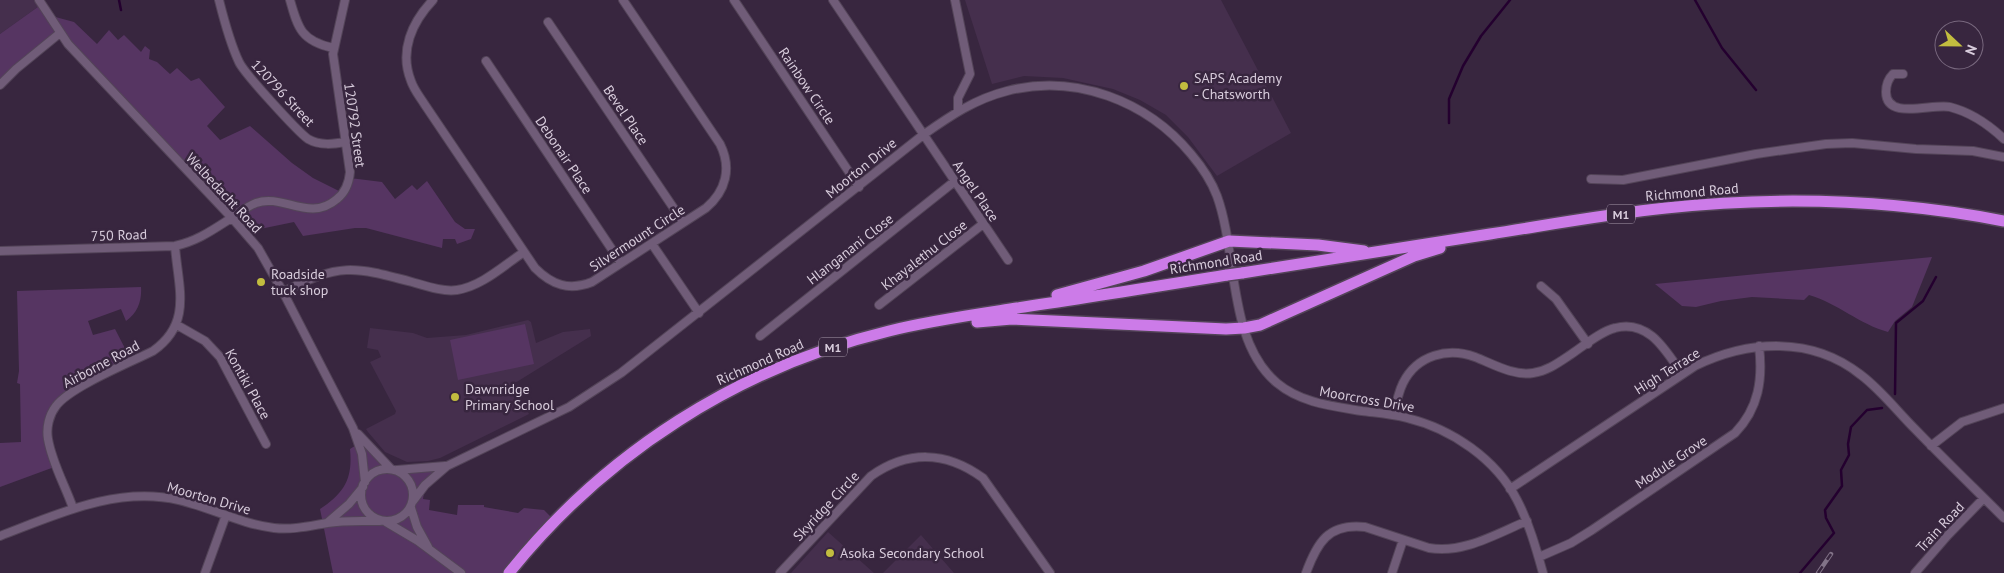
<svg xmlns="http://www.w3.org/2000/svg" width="2004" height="573" viewBox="0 0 2004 573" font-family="'PT Sans',sans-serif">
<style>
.built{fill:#452f4d}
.green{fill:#563562}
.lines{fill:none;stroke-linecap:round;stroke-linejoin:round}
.stream{stroke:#24002f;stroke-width:2.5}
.minor-casing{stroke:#534458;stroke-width:10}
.highway-casing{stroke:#534458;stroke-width:14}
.minor{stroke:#705c78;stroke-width:8}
.highway{stroke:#cc7be8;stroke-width:11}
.rail-casing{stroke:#827388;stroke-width:4.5}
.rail{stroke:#38263f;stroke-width:2.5;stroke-dasharray:8;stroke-linecap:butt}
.highway-bridge-casing{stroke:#534458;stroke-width:14;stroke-linecap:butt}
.highway-bridge{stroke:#cc7be8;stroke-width:11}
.poi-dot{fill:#c2bd3f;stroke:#38263f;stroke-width:2}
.labels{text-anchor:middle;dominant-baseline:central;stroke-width:5;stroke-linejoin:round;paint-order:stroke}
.shield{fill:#38263f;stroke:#a89aad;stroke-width:1}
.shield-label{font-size:12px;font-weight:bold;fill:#d8ccdc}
.poi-label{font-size:14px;fill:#d8ccdc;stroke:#38263f;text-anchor:start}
.street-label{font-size:14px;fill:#d8ccdc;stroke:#38263f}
</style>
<rect width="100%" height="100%" fill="#38263f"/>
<path class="built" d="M0,0H39L42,4L0,34Z
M965,0H1221L1291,133L1217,176L1188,137L1166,115L1140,100L1113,89L1063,78L1024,76L992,84Z
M528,320L531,322L536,343L563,332L590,329L591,336L515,383L529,414L440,458L428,461L407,462L385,452L368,432L366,429L395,414L396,411L370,362L381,357L378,350L367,348L370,328L413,333L427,338L466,335Z
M828,532L874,573H791Z
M921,535L954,573H883Z"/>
<path class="green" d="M42,4L48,15L74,22L97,44L109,30L118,40L124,35L141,52L145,46L150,50L149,59L157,62L170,74L177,68L191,81L199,78L225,107L207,126L220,140L250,126L292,163L313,178L343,193L350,178L382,182L395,199L412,185L417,190L427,181L455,222L465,229H475L471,239L457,244L455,239H443L442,248L366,228H355L303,236L294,222L245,232L61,34L0,86V34Z
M1932,257L1912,307L1895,321L1888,332C1859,324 1839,304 1809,295L1804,300L1752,297L1721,301L1696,307L1682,306L1655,284Z
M141,287C142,300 138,313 126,321L121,309L88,321L93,335L115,329L132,362L60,401L47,429L57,466L0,487V443L21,442L20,384L17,383L19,371L17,291Z
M525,324L534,364L458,380L450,340Z
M364,440L391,469L448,466L425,485L423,499L430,500L429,510L457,515L458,505H484V507L518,513L524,508L544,510L554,520L508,573H333L320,509C344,493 353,479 350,449Z"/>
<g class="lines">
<path class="stream" d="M119,0L121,10
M1695,0L1722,48L1756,90
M1449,123V99L1463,66L1481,36L1510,0
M1895,394L1896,323L1923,301L1936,277
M1800,573L1834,533L1826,518L1825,510L1842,486L1841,470L1849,455L1848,444L1851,427L1867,410L1882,408"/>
<g class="minor-casing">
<path id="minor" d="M39,0L68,44L232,218L258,248L283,292L353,428L362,454L365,482
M219,0C224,20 230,43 239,62C244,73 298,132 308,139C320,146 334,144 346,142
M290,0C298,29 302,41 333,48
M433,0C412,22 399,51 411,81C414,90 420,97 425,105L535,268C552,285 569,291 592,282L706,208C726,191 732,168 720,144L623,0
M734,0L859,187
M833,0L1008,260
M955,0L970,74L958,98V111
M548,22L683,222
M486,61L621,263
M1903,74H1893C1888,79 1886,84 1886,92C1886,121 1933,103 1950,107C1970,112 1989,125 2004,139
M0,85L16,69L60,33
M1591,179L1623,180L1756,154L1826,144L1852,143L1916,149L1973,151L2004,157
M652,244L699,313
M0,251L175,246C198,241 214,229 233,217C241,212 248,206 256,203C283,193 309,223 337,199C346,192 349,183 350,172L333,54L345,0
M1541,286L1556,299L1588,344
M283,292C340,263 352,266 412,282C426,286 443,292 457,290C482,286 503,266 524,252
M879,305L983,224
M177,325L205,341L220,357L266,444
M760,336L955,181
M1394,415C1396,404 1398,393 1403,383C1417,355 1448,347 1475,357C1493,364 1513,376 1533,373C1547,371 1558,363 1570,355C1582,347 1601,331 1615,328C1649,319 1666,351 1682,374
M358,434L391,469
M1931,446L1962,422L2004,408
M361 495a26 26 0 1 1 52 0a26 26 0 1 1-52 0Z
M397,470L445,466
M1510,489L1695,366C1749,340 1812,336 1861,375C1881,390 1897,411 1915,429C1944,459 1974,488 2004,518
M413,501L425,485L447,466L569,407L621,373L923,135C950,116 975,99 1007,91C1075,73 1147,101 1191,154C1202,167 1211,180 1217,196C1238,254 1227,341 1277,383C1301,403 1332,406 1362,411C1377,413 1392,414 1407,418C1452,429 1496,459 1517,500C1529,523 1536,548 1543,573
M73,508C65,485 52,463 48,439C46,428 49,415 56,406C70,387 129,363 153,351C193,323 178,287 175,246
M411,508L417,527L428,547
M386,522L418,541L461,573
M327,523L349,504L363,487
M0,536C58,514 116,486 179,500C212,508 241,524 274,528C293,530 309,526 327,523C344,520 363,521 380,521
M1539,557L1571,543L1592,530L1735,433C1759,408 1763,379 1759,346
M205,573L226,515
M780,573L871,476C908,450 946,451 983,478L1050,573
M1306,573C1317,543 1328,523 1365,527L1429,548C1463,554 1496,534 1527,521
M1392,573L1403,540
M1915,573L1948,535L1984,498"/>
</g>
<g class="highway-casing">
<path id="highway" d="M1242,273C1325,260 1407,247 1490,234C1548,225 1607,214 1666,208C1777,196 1894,200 2004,221
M1057,295L1144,271L1229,241L1318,245L1364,251
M977,322L1012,319L1226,329L1244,328L1260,325L1414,256L1440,248
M509,573C605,453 739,367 889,331C933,320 979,314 1024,307C1092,297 1159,286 1227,275"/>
</g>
<use href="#minor" class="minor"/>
<use href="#highway" class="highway"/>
<g class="rail-casing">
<path id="rail" d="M1818,573L1831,554"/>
</g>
<use href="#rail" class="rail"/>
<g class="highway-bridge-casing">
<path id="highway-bridge" d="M1227,275L1242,273"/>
</g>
<use href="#highway-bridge" class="highway-bridge"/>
</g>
<g class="poi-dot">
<circle cx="1184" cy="86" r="5"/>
<circle cx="261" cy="282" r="5"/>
<circle cx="455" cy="397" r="5"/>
<circle cx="830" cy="553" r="5"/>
</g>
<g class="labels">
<g class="shield">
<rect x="1607" y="204.5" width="28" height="19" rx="4"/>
<rect x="819" y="337.5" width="28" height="19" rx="4"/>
</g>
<g class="shield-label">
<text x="1621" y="214">M1</text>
<text x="833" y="347">M1</text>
</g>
<g class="poi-label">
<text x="1194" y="78">SAPS Academy<tspan x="1194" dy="16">- Chatsworth</tspan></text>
<text x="271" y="274">Roadside<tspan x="271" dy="16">tuck shop</tspan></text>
<text x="465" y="389">Dawnridge<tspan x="465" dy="16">Primary School</tspan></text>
<text x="840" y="553">Asoka Secondary School</text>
</g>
<g class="street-label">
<text transform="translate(807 86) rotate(56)">Rainbow Circle</text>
<text transform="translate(283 93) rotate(47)">120796 Street</text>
<text transform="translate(626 115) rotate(56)">Bevel Place</text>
<text transform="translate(355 125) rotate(82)">120792 Street</text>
<text transform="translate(564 155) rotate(56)">Debonair Place</text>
<text transform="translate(861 168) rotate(-39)">Moorton Drive</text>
<text transform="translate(976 191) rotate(56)">Angel Place</text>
<text transform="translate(1692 192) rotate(-5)">Richmond Road</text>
<text transform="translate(224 193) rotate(47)">Welbedacht Road</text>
<text transform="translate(119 235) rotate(-2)">750 Road</text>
<text transform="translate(637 238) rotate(-33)">Silvermount Circle</text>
<text transform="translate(850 249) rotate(-38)">Hlanganani Close</text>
<text transform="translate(924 255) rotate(-38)">Khayalethu Close</text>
<text transform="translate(1216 262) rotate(-9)">Richmond Road</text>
<text transform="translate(760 362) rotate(-24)">Richmond Road</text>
<text transform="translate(101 364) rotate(-28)">Airborne Road</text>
<text transform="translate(1667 371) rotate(-32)">High Terrace</text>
<text transform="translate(248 384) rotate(61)">Kontiki Place</text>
<text transform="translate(1367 399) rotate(10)">Moorcross Drive</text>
<text transform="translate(1671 462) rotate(-34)">Module Grove</text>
<text transform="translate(209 498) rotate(16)">Moorton Drive</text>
<text transform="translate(826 506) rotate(-47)">Skyridge Circle</text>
<text transform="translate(1940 527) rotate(-47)">Train Road</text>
</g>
</g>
<g transform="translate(1959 45) rotate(112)"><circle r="24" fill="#38263f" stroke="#78687e"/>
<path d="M0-4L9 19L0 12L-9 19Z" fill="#c2bd3f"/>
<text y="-8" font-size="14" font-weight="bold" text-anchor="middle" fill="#d8ccdc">N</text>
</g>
</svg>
